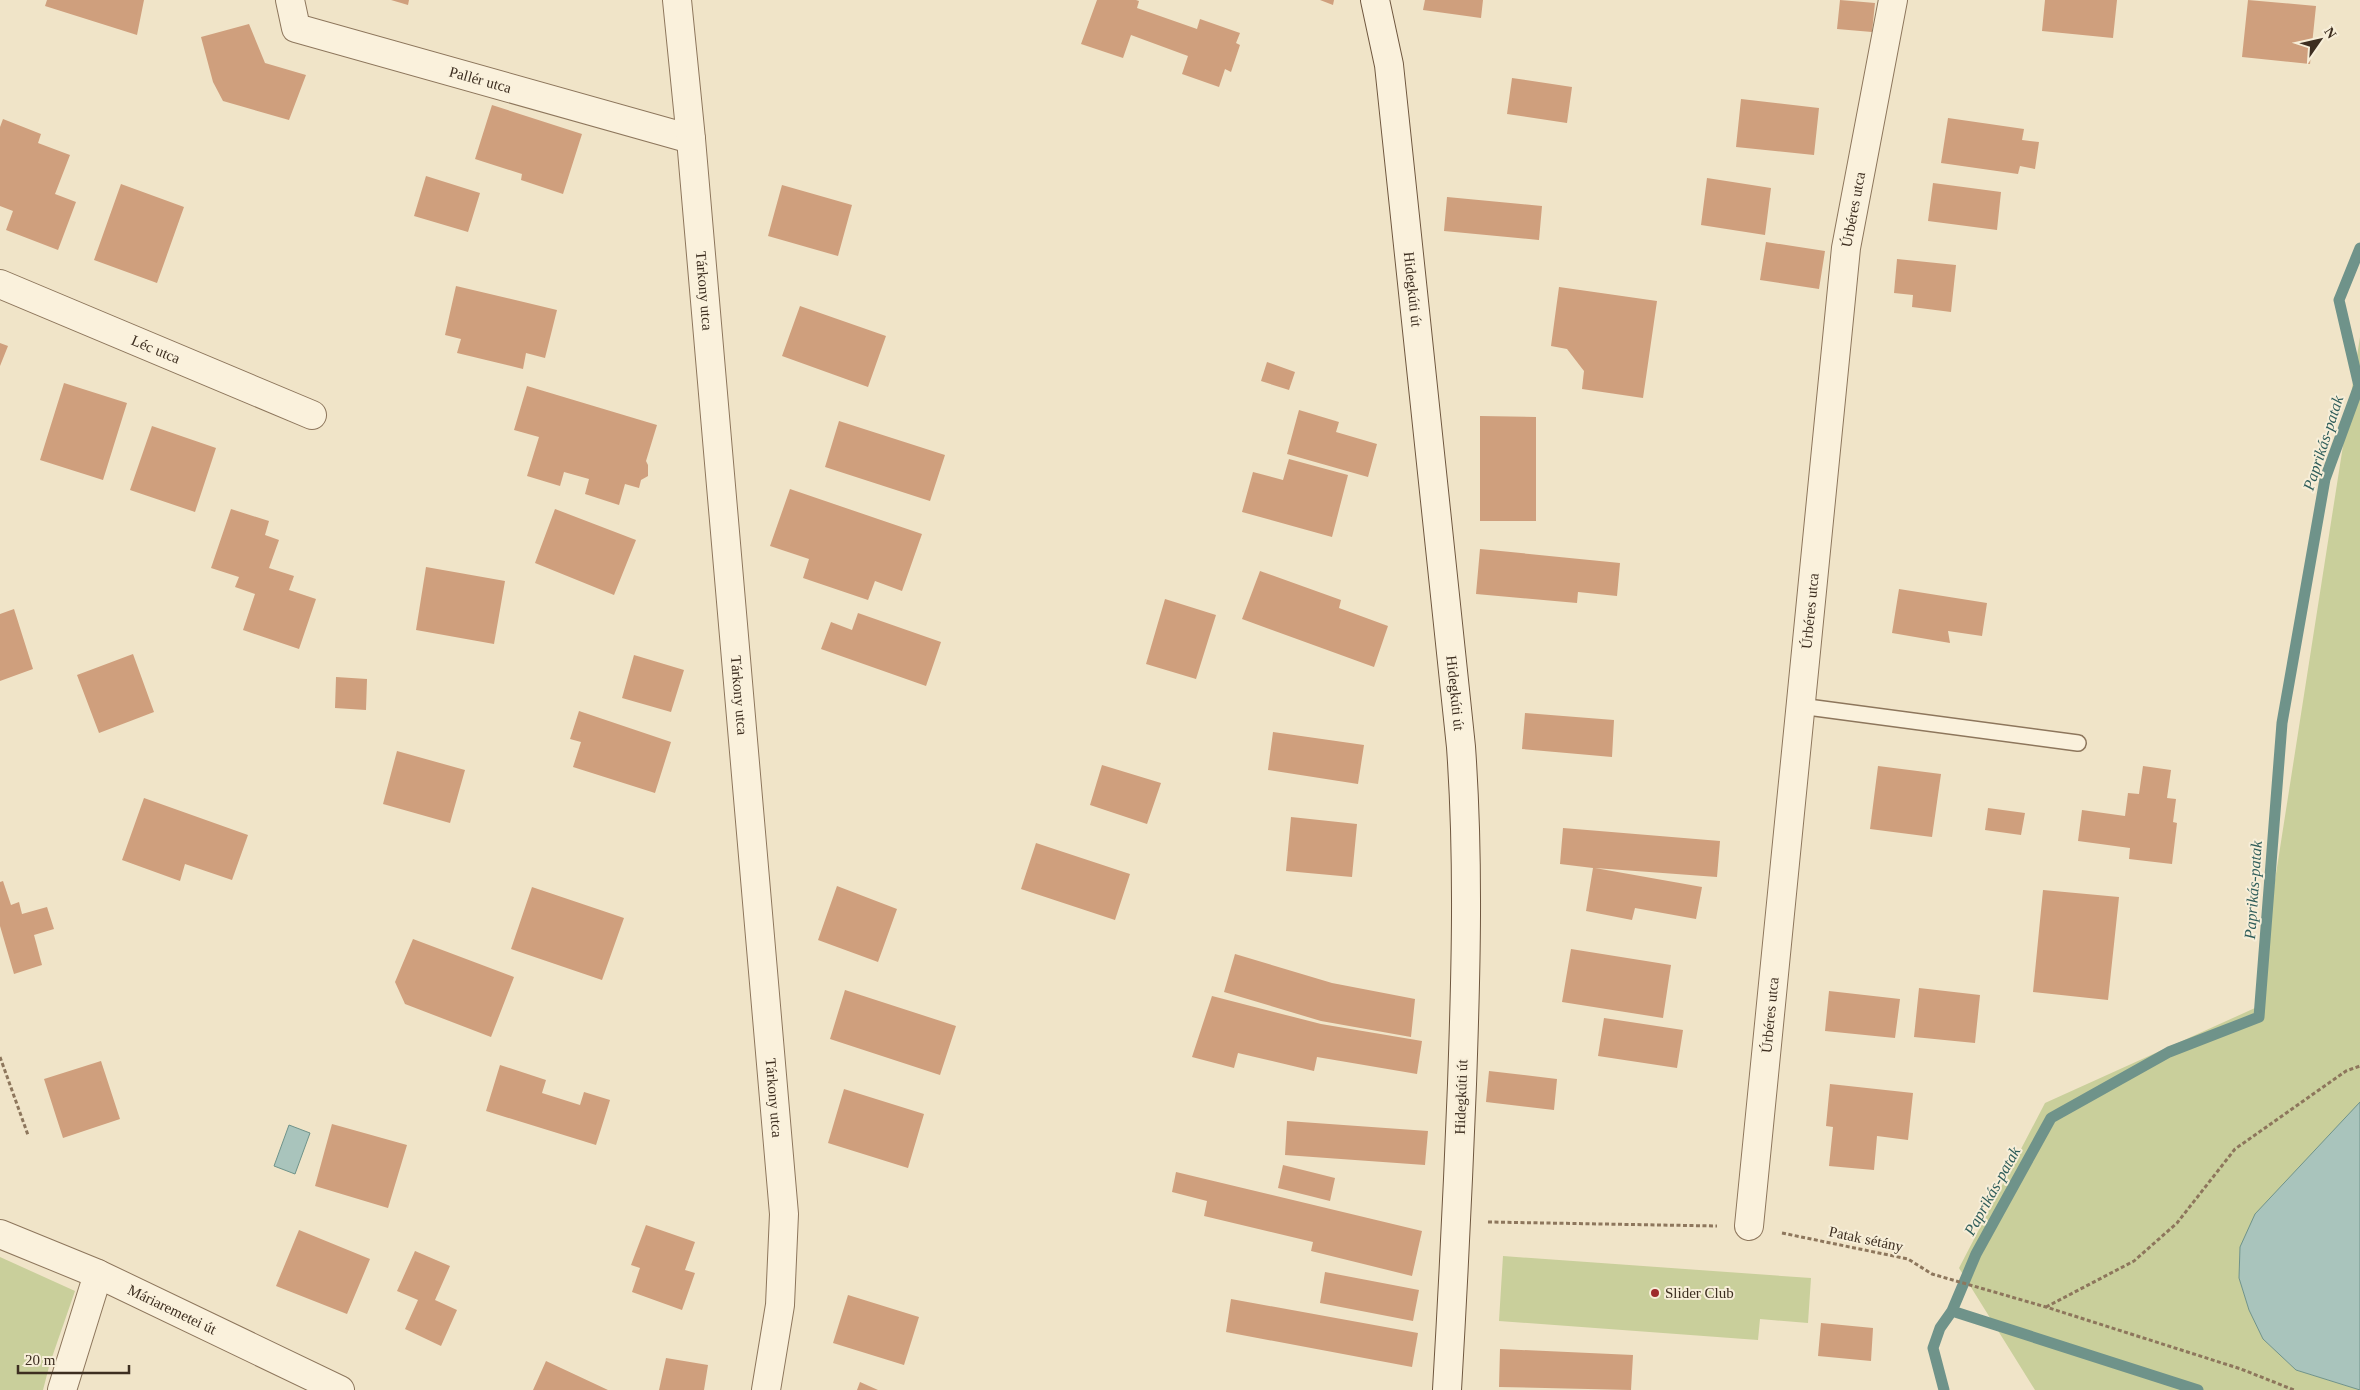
<svg xmlns="http://www.w3.org/2000/svg" width="2360" height="1390" viewBox="0 0 2360 1390" font-family="Georgia,serif">
<style>
.green{fill:#c9cf9b}
.water{fill:#a9c4bc;stroke:#6f938a}
.lines{fill:none;stroke-linecap:round;stroke-linejoin:round}
.stream{stroke:#6f938a;stroke-width:11}
.building{fill:#cf9f7d}
.service-casing{stroke:#8d765c;stroke-width:18}
.minor-casing{stroke:#8d765c;stroke-width:30}
.tertiary-casing{stroke:#8d765c;stroke-width:30}
.secondary-casing{stroke:#6f573f;stroke-width:30}
.path{stroke:#8d765c;stroke-width:3;stroke-dasharray:4 2.5;stroke-linecap:butt}
.service{stroke:#faf1dc;stroke-width:15}
.minor{stroke:#faf1dc;stroke-width:28}
.tertiary{stroke:#faf1dc;stroke-width:28}
.secondary{stroke:#faf1dc;stroke-width:28}
.poi-dot{fill:#9e2a2b;stroke:#f7eed8;stroke-width:2}
.labels{text-anchor:middle;dominant-baseline:central;stroke-width:4;stroke-linejoin:round;paint-order:stroke}
.street-label{font-size:15px;fill:#3d2e20;stroke:#f7eed8}
.poi-label{font-size:15px;fill:#3d2e20;stroke:#f7eed8;text-anchor:start}
.water-label{font-size:16px;font-style:italic;fill:#2f5d5a;stroke:#f7eed8}
</style>
<rect width="100%" height="100%" fill="#f0e4c8"/>
<path class="green" d="M2360,337V1102L2240,1247L2239,1278L2249,1310L2263,1339L2296,1370L2360,1390H2035L1959,1268L2045,1103L2255,1008Z
M1503,1256L1811,1278L1808,1323L1760,1319L1758,1340L1499,1321Z
M0,1257L75,1291L50,1363L43,1390H0Z"/>
<path class="water" d="M2360,1102V1390L2296,1370L2263,1339L2249,1310L2239,1278L2240,1247L2255,1214Z
M289,1125L310,1133L295,1174L274,1166Z"/>
<g class="lines">
<path class="stream" d="M1952,1311L2198,1390
M1944,1390L1933,1348L1940,1328L1952,1311L1976,1254L2051,1118L2169,1052L2259,1017L2282,723L2325,479L2359,386L2339,300L2360,248"/>
</g>
<path class="building" d="M47,0H144L137,35L45,6Z
M391,0H409L408,5Z
M1097,0H1136L1139,1L1137,8L1197,29L1200,19L1240,33L1236,43L1240,45L1231,72L1225,69L1219,87L1182,74L1188,56L1131,35L1123,58L1081,44Z
M1320,0H1334L1333,5Z
M1425,0H1483L1481,18L1423,10Z
M1840,0L1875,3L1872,32L1837,29Z
M2045,0H2117L2113,38L2042,31Z
M2248,0L2316,6L2310,64L2242,57Z
M249,24L265,63L306,75L289,120L223,101L213,82L201,37Z
M1512,78L1572,87L1567,123L1507,114Z
M1741,99L1819,108L1814,155L1736,147Z
M492,105L582,134L563,194L521,180L522,174L475,159Z
M1948,118L2024,129L2022,140L2039,142L2035,169L2020,166L2018,174L1941,163Z
M3,119L41,134L38,143L70,155L55,194L76,202L58,250L6,230L13,211L0,206V127Z
M426,176L480,193L468,232L414,216Z
M1707,178L1771,188L1765,235L1701,225Z
M1933,183L2001,192L1997,230L1928,221Z
M121,184L184,207L157,283L94,260Z
M782,185L852,205L838,256L768,236Z
M1447,197L1542,206L1539,240L1444,231Z
M1766,242L1825,251L1819,289L1760,280Z
M1897,259L1956,265L1951,312L1912,307L1913,295L1894,293Z
M456,286L557,310L545,358L526,353L523,369L457,353L461,339L445,335Z
M1559,287L1657,301L1643,398L1582,389L1584,371L1567,349L1551,346Z
M800,306L886,336L868,387L782,356Z
M0,343L8,346L0,366Z
M1267,362L1295,372L1289,390L1261,381Z
M64,383L127,403L103,480L40,460Z
M527,386L657,425L646,461L648,465V476L641,480L639,488L625,484L619,505L585,494L589,479L564,472L560,486L527,476L539,437L514,430Z
M1299,410L1339,422L1336,432L1377,444L1368,477L1287,454Z
M1480,416L1536,417V521H1480Z
M839,421L945,455L930,501L825,467Z
M152,426L216,448L195,512L130,490Z
M1289,459L1348,475L1332,537L1242,512L1253,472L1283,480Z
M790,489L922,534L902,591L875,581L868,600L803,578L809,559L770,546Z
M231,509L269,521L265,535L279,540L269,568L294,576L289,590L316,599L299,649L243,630L255,594L235,587L239,577L211,568Z
M555,509L636,540L614,595L535,563Z
M1480,549L1620,563L1617,596L1578,592L1577,603L1476,594Z
M426,567L505,581L494,644L416,630Z
M1260,571L1341,600L1339,608L1388,626L1374,667L1242,619Z
M1899,589L1987,603L1982,636L1948,631L1950,643L1892,633Z
M1165,599L1216,615L1196,679L1146,664Z
M14,609L33,669L0,681V614Z
M858,613L941,642L926,686L821,649L831,622L852,630Z
M133,654L154,712L99,733L77,675Z
M634,655L684,670L671,712L622,698Z
M336,677L367,679L366,710L335,708Z
M579,711L671,742L655,793L573,767L581,742L570,739Z
M1525,713L1614,720L1612,757L1522,749Z
M1273,732L1364,745L1358,784L1268,770Z
M397,751L465,770L450,823L383,804Z
M1102,765L1161,783L1147,824L1090,805Z
M1878,766L1941,774L1932,837L1870,829Z
M2143,766L2171,770L2167,798L2176,799L2173,822L2177,823L2172,864L2129,859L2130,848L2078,841L2082,810L2125,816L2128,793L2139,794Z
M144,798L248,835L232,880L185,864L180,881L122,860Z
M1988,808L2025,813L2021,835L1985,830Z
M1291,817L1357,824L1352,877L1286,871Z
M1563,828L1720,841L1717,877L1595,868L1702,887L1696,919L1635,908L1632,920L1586,911L1593,868L1560,864Z
M1036,843L1130,874L1115,920L1021,889Z
M3,881L11,905L19,902L22,914L47,907L54,929L34,935L42,965L14,974L0,926V882Z
M837,886L897,909L878,962L818,940Z
M532,887L624,918L602,980L511,949Z
M2043,890L2119,897L2108,1000L2033,992Z
M413,939L514,977L491,1037L405,1004L395,982Z
M1571,949L1671,965L1663,1018L1562,1002Z
M1235,954L1332,983L1415,999L1411,1037L1321,1021L1224,992Z
M1919,988L1980,995L1975,1043L1914,1037Z
M845,990L956,1026L940,1075L830,1039Z
M1829,991L1900,999L1895,1038L1825,1031Z
M1212,996L1321,1024L1422,1041L1417,1074L1317,1057L1314,1071L1238,1053L1234,1068L1192,1057Z
M1604,1018L1683,1030L1677,1068L1598,1056Z
M101,1061L120,1119L63,1138L44,1079Z
M500,1065L546,1080L542,1093L580,1105L584,1092L610,1100L596,1145L486,1111Z
M1489,1071L1557,1079L1554,1110L1486,1102Z
M1830,1084L1913,1093L1908,1140L1877,1136L1874,1170L1829,1166L1833,1127L1826,1126Z
M844,1089L924,1114L908,1168L828,1143Z
M1287,1121L1428,1131L1425,1165L1285,1155Z
M332,1124L407,1145L388,1208L315,1186Z
M1283,1165L1335,1178L1330,1201L1278,1188Z
M1176,1172L1422,1231L1412,1276L1311,1251L1313,1242L1204,1216L1207,1201L1172,1192Z
M646,1225L695,1242L685,1270L695,1273L682,1310L632,1292L640,1268L631,1265Z
M299,1230L370,1259L347,1314L276,1286Z
M415,1251L450,1266L435,1300L457,1310L441,1346L405,1329L418,1300L397,1291Z
M1325,1272L1419,1290L1413,1321L1320,1303Z
M848,1295L919,1317L904,1365L833,1343Z
M1231,1299L1418,1333L1412,1367L1226,1332Z
M1821,1323L1873,1328L1871,1361L1818,1356Z
M1500,1349L1633,1355L1631,1390L1499,1387Z
M666,1358L708,1365L704,1390H659Z
M546,1361L608,1390H533Z
M860,1382L878,1390H857Z"/>
<g class="lines">
<g class="service-casing">
<path id="service" d="M1800,706L2078,743"/>
</g>
<g class="minor-casing">
<g id="minor">
<path id="s1" d="M290,0L296,28L691,139"/>
<path id="s2" d="M677,0L691,139L784,1214L780,1305L766,1390"/>
<path id="s3" d="M0,284L312,415"/>
<path id="s4" d="M1749,1226L1846,248L1893,0"/>
<path d="M62,1390L98,1274"/>
</g>
</g>
<g class="tertiary-casing">
<g id="tertiary">
<path id="s5" d="M0,1234L98,1274L340,1390"/>
</g>
</g>
<g class="secondary-casing">
<g id="secondary">
<path id="s6" d="M1375,0L1389,65L1461,747C1469,860 1466,971 1462,1084C1458,1186 1453,1288 1447,1390"/>
</g>
</g>
<path class="path" d="M0,1057L28,1135
M1488,1222L1717,1226
M1782,1233L1908,1259L1932,1274L2046,1307L2241,1369L2294,1390
M2046,1307L2134,1261L2177,1223L2235,1149L2346,1071L2360,1066"/>
<use href="#service" class="service"/>
<use href="#minor" class="minor"/>
<use href="#tertiary" class="tertiary"/>
<use href="#secondary" class="secondary"/>
</g>
<circle class="poi-dot" cx="1655" cy="1293" r="5"/>
<g class="labels">
<g class="street-label">
<text stroke="none"><textPath href="#s1" startOffset="220">Pallér utca</textPath></text>
<text stroke="none"><textPath href="#s4" startOffset="1022">Úrbéres utca</textPath></text>
<text stroke="none"><textPath href="#s6" startOffset="292">Hidegkúti út</textPath></text>
<text stroke="none"><textPath href="#s2" startOffset="292">Tárkony utca</textPath></text>
<text stroke="none"><textPath href="#s3" startOffset="169">Léc utca</textPath></text>
<text stroke="none"><textPath href="#s4" startOffset="618">Úrbéres utca</textPath></text>
<text stroke="none"><textPath href="#s6" startOffset="698">Hidegkúti út</textPath></text>
<text stroke="none"><textPath href="#s2" startOffset="698">Tárkony utca</textPath></text>
<text stroke="none"><textPath href="#s4" startOffset="212">Úrbéres utca</textPath></text>
<text transform="translate(1461 1097) rotate(-88)">Hidegkúti út</text>
<text stroke="none"><textPath href="#s2" startOffset="1102">Tárkony utca</textPath></text>
<text transform="translate(1866 1239) rotate(12)">Patak sétány</text>
<text stroke="none"><textPath href="#s5" startOffset="188">Máriaremetei út</textPath></text>
</g>
<g class="poi-label">
<text x="1665" y="1293">Slider Club</text>
</g>
<g class="water-label">
<text transform="translate(2323 443) rotate(-72)">Paprikás-patak</text>
<text transform="translate(2253 890) rotate(-86)">Paprikás-patak</text>
<text transform="translate(1992 1191) rotate(-61)">Paprikás-patak</text>
</g>
</g>
<g transform="translate(2320 40) rotate(56)" stroke="#f7eed8" stroke-width="4" paint-order="stroke">
<path d="M0-4L9 19L0 12L-9 19Z" fill="#3d2e20"/>
<text y="-8" font-size="14" font-weight="bold" text-anchor="middle" fill="#3d2e20">N</text>
</g>
<path d="M18 1365v8h111v-8" fill="none" stroke="#3d2e20" stroke-width="2.5"/>
<text x="25" y="1365" font-size="15" fill="#3d2e20" stroke="#f7eed8" stroke-width="4" paint-order="stroke">20 m</text>
</svg>
